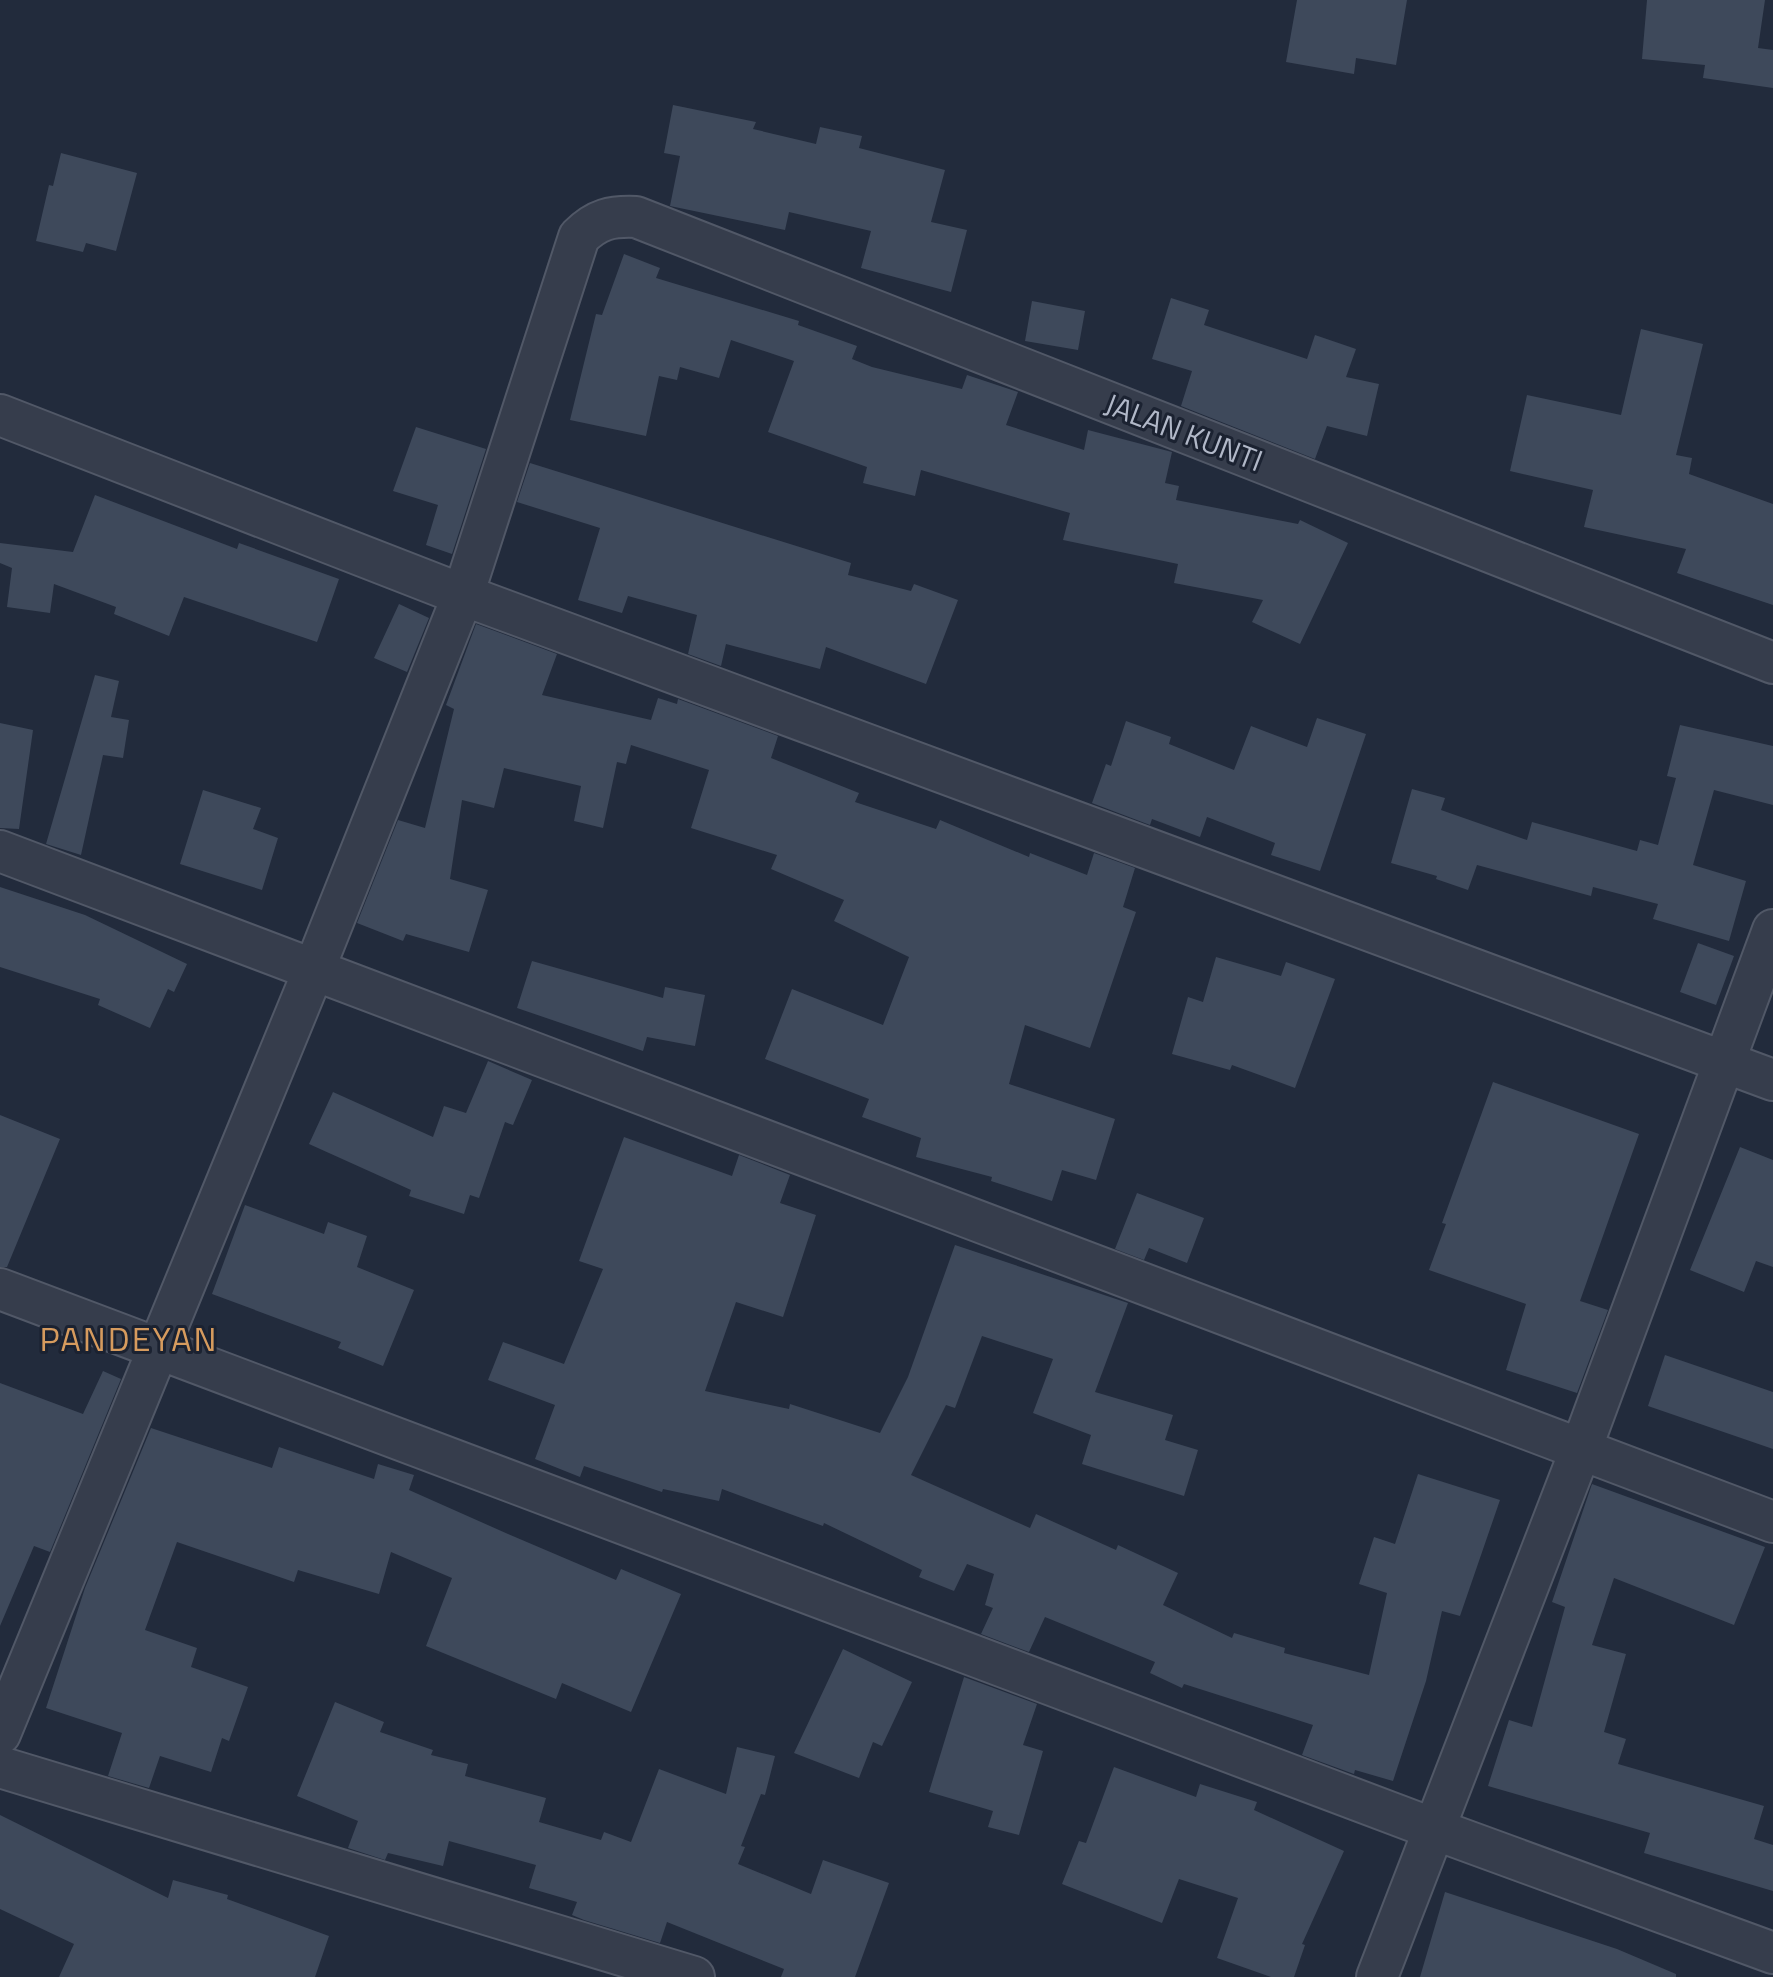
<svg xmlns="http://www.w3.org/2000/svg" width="1773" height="1977" viewBox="0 0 1773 1977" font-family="'Titillium Web',sans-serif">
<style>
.building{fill:#3e495b}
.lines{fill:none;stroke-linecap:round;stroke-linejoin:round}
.minor-casing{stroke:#515867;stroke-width:44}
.minor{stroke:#363d4c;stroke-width:40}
.labels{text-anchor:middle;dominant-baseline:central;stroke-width:6;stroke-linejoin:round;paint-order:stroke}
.street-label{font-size:30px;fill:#b1b8c8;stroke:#1b2231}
.quarter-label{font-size:34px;letter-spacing:2px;fill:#d69b5e;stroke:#1b2231}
</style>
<rect width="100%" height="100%" fill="#222b3c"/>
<path class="building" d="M1297,0H1407L1396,65L1356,58L1354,74L1286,62Z
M1647,0H1765L1758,48L1773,50V88L1703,78L1705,65L1642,59Z
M673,105L756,122L753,129L816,144L820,127L862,136L859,148L945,170L931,222L967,230L951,292L861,268L871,231L789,212L785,230L670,206L680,156L664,153Z
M61,153L137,173L116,251L86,243L83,252L36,241L49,185L53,186Z
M624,254L660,268L656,278L799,321L798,325L857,346L852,359L872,367L962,389L967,375L1018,392L1006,425L1084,450L1088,430L1172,452L1165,483L1179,486L1176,500L1298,524L1300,520L1348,543L1300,644L1252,622L1263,600L1174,583L1178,564L1063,540L1070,513L921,470L915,496L863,483L867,467L768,432L794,361L731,340L719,378L680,367L677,380L659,376L646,436L570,420L596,314L602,315Z
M1171,298L1209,310L1204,325L1307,359L1315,335L1356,349L1346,377L1379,384L1367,436L1327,426L1315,459L1181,406L1192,371L1152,359Z
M1032,301L1085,311L1078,350L1025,341Z
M1641,329L1703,344L1676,455L1692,458L1689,474L1773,504V605L1677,573L1686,549L1584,527L1593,490L1510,471L1527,395L1621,415Z
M416,427L486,449L452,554L426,545L438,505L393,491Z
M530,463L851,563L848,575L911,591L914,584L958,600L926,684L826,647L820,669L726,644L721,666L688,654L697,615L628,596L622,613L578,600L600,528L517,502Z
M95,495L237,549L239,543L339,579L317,642L184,597L169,636L114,614L116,607L54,584L50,613L7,607L12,568L0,563V543L73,552Z
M399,604L429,618L407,672L374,658Z
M476,624L557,654L542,695L651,720L658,698L677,704L678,699L778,736L771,758L859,793L855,802L936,829L940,820L1029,857L1030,853L1087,875L1094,853L1135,868L1123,907L1136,912L1090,1048L1025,1025L1009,1084L1115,1119L1096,1180L1062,1170L1052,1201L991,1181L992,1177L916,1157L921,1138L862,1117L869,1099L765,1059L792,989L883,1025L909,957L834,921L844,900L771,869L777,855L691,828L709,770L631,745L626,764L617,762L603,828L574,821L581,786L504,768L494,808L462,800L450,879L488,890L469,952L406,934L403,941L357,923L398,820L425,828L454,709L446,705Z
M95,675L119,681L111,717L129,720L123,758L103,755L81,855L46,844Z
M1317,718L1366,734L1320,871L1271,855L1275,843L1207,817L1200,837L1152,819L1150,825L1092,803L1106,764L1111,766L1126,721L1171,737L1169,744L1234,770L1251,726L1307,747Z
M0,723L33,730L19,829L0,828Z
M1680,725L1773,746V805L1714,790L1693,865L1746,881L1729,941L1653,919L1658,904L1593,887L1591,896L1477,865L1468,890L1436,879L1437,876L1391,863L1412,789L1445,798L1441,810L1527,840L1532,822L1637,851L1640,840L1658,845L1676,778L1667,776Z
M203,790L261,808L253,829L278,838L262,890L180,864Z
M0,887L85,915L187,964L174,992L168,989L150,1028L98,1005L100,999L0,967Z
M1698,943L1734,956L1716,1005L1680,992Z
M1216,957L1281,976L1286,962L1335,979L1295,1088L1232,1065L1230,1070L1172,1054L1188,997L1203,1002Z
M532,961L663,998L665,987L705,995L695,1046L647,1037L643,1051L517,1008Z
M488,1061L532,1080L513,1125L505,1122L479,1198L470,1195L464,1214L409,1196L411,1190L309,1144L333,1092L433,1137L444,1106L466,1113Z
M1493,1082L1639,1134L1580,1301L1608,1310L1577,1393L1506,1370L1526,1304L1429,1270L1446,1224L1442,1223Z
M0,1115L60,1139L7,1267H0Z
M624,1137L732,1176L739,1155L790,1175L780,1203L816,1215L783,1317L736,1302L705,1391L789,1409L790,1404L880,1433L908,1377L955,1245L1128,1303L1095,1392L1173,1415L1165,1440L1198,1450L1184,1496L1082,1464L1091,1435L1033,1413L1053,1359L982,1336L955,1408L946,1405L911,1475L1030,1528L1036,1514L1116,1550L1118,1545L1178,1573L1163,1605L1232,1638L1234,1633L1285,1648L1284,1653L1369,1675L1387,1593L1359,1584L1374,1537L1395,1544L1418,1474L1500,1500L1460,1616L1442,1611L1426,1681L1393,1781L1355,1770L1354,1774L1302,1755L1313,1725L1184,1684L1182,1688L1150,1673L1155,1662L1045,1617L1029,1652L981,1634L993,1608L985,1605L994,1574L967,1564L954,1591L919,1577L922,1570L824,1523L823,1526L722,1489L719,1501L663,1489L662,1492L584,1466L580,1477L535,1459L555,1405L488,1380L503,1342L564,1364L603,1269L579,1261Z
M1740,1147L1773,1160V1267L1756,1261L1744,1292L1690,1270Z
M1137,1193L1204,1218L1187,1263L1149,1248L1144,1260L1115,1249Z
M245,1205L324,1234L328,1222L367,1236L357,1267L414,1290L383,1366L338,1348L341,1342L212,1294Z
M1665,1355L1773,1392V1449L1648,1406Z
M103,1371L121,1379L50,1552L34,1546L0,1626V1383L83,1414Z
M151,1428L272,1468L279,1447L374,1479L378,1464L414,1475L409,1490L508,1534L616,1580L621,1569L681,1594L631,1712L562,1683L556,1699L426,1646L452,1578L391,1552L379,1594L298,1570L294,1582L177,1542L145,1630L197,1648L191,1667L248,1687L229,1741L222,1738L211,1772L160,1756L149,1788L108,1776L122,1733L46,1708L85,1588Z
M1592,1484L1765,1547L1734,1625L1614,1578L1592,1645L1626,1654L1604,1732L1626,1739L1618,1764L1764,1806L1754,1839L1773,1845V1891L1644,1853L1650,1833L1488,1786L1509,1720L1532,1727L1565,1607L1552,1602Z
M843,1649L912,1682L882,1746L873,1742L859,1778L794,1753Z
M964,1677L1037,1704L1023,1745L1043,1751L1019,1835L988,1827L993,1811L929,1792Z
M335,1702L384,1722L380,1732L433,1750L431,1755L468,1764L465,1776L546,1798L539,1822L601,1840L604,1832L631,1842L659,1769L726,1794L737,1747L775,1756L765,1795L761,1794L741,1846L745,1847L738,1864L811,1894L823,1860L889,1883L855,1977H781L784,1969L667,1922L660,1943L584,1920L572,1915L577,1902L529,1888L536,1865L449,1841L443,1866L388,1853L385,1860L348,1848L358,1821L297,1796Z
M1114,1767L1196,1797L1200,1784L1257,1802L1254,1810L1344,1851L1302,1944L1305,1945L1294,1977H1271L1217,1958L1238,1898L1179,1879L1162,1923L1062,1884L1079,1841L1086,1843Z
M0,1815L168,1898L173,1880L228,1895L227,1899L329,1936L315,1977H59L74,1944L0,1909Z
M1445,1892L1617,1949L1676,1974V1977H1420Z"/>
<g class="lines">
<g class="minor-casing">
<path id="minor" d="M0,415L463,595L1773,1080
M0,851L1773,1522
M0,1289L1434,1829L1773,1953
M0,1734L313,972L463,595L579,237C597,219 611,216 636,217L1773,663
M0,1767L694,1977
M1377,1977L1581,1449L1773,930"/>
</g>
<use href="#minor" class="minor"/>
</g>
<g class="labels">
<g class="street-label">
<text transform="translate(1184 432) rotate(21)">JALAN KUNTI</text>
</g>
<g class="quarter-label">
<text x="129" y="1338">PANDEYAN</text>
</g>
</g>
</svg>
